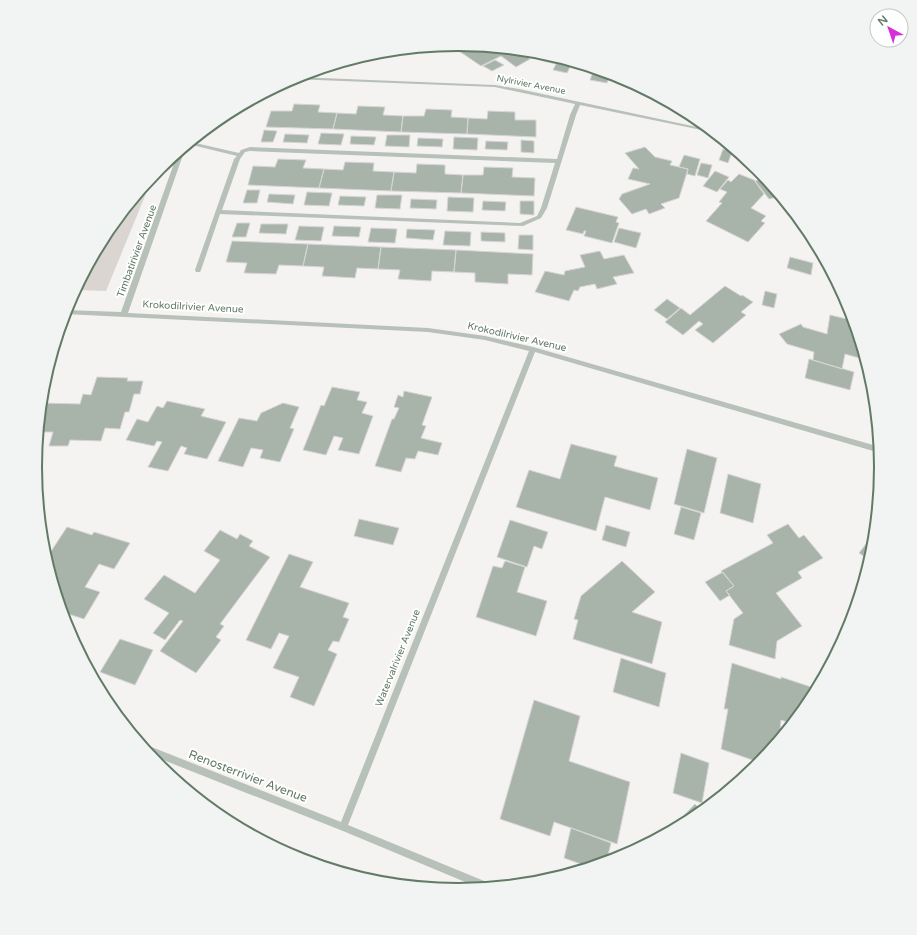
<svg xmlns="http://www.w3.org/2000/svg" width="917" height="935" viewBox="0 0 917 935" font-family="'Varela Round',sans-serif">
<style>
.green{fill:#dad5d1}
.building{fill:#a8b4aa;stroke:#d6d4d5}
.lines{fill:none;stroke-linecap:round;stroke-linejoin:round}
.minor{fill:#b7c0b9;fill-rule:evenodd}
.labels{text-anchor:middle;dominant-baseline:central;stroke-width:4;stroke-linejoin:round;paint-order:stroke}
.far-street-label{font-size:9px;fill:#627b66;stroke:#fff}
.street-label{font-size:10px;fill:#627b66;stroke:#fff}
.near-street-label{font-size:12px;fill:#627b66;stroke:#fff}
.rim{fill:none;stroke:#627b66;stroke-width:2}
</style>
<rect width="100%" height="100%" fill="#f5f2f2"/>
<path class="green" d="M154,174L106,291L75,290L107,232Z"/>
<path class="building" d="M465,45L520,50L518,51L530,59L516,67L501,56L481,66L456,49Z
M544,53L593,68L581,69L570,67L567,73L553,70L556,64L540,60Z
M495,60L504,65L492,71L483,66Z
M594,69L611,73L607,83L590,80Z
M294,104L320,105L318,112L337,113L333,129L266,127L271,111H292Z
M358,106L385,107L383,115L403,116L401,132L333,129L337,113L356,114Z
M426,109L452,110L451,117L468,118L467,134L401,132L403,116H424Z
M488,111L515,112V120H536V137L467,134L468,118L487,119Z
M264,130L277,131L273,142H261Z
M321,133L344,134L341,145L318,144Z
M285,134L309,135L307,143L283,142Z
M387,135H410L409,147L385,146Z
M351,136L376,137L374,145L350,144Z
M454,137L478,138L477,150L453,149Z
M418,138L443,139L442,147L417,146Z
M521,140L534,141V153L521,152Z
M486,141L508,142L507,150L485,149Z
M645,147L655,157L672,161L670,165L688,169L679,198L661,204L665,208L649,214L646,209L632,214L619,199L622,194L650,184L628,179L633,168L639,169L625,153Z
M723,149L732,152L728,163L719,160Z
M684,155L700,159L695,176L687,174L688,169L679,167Z
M278,159L306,160L303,168L324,169L319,188L248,185L253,166L275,167Z
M345,162L374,163L373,171L394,172L391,191L319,188L324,169L343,170Z
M701,163L712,165L708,178L697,175Z
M417,164L445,165V174L463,175L461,193L391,191L394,172L416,173Z
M484,167L513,168L512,177L535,178L534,196L461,193L463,175H483Z
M715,171L729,177L717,192L703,186Z
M739,174L754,180L764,194L751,208L766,216L761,221L765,223L748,242L706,221L722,203L719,202L727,192L720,189L728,180L731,182Z
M766,178L781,196L769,199L755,181Z
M247,190H260L257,203H243Z
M307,192L332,193L329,206L304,205Z
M269,194L295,195L293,204L267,202Z
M377,195H402L400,209L375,208Z
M340,196L366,197L364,206L338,205Z
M448,197L474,198L473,212L447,211Z
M411,199L437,200L436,209L410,208Z
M483,201L506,202L505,211L482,210Z
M520,201H534V215L520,214Z
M576,207L618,217L616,222L619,223L612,243L584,236L586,231H584L583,234L566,230Z
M237,223H250L246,237H232Z
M261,224H288L286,234L259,233Z
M299,226L324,227L321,241L295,240Z
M334,226L361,227L359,237L332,236Z
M371,228L397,229L395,243L368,242Z
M619,228L641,233L636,248L614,242Z
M407,229L435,230L433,240L406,238Z
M445,231L471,232L470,246L443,245Z
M481,232L505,233V242L481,241Z
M519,235H533V250L518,249Z
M232,241L308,244L303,266L279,265L276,274L244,273L247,263L226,262Z
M308,244L381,247L378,269L357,268L355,278L322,276L324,267L303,266Z
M381,247L456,250L454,272L432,271L431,281L398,279L400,270L378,269Z
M456,250L533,254L532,275L508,274V284L475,282V273L454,272Z
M600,251L604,259L624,255L634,273L613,277L617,284L597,289L595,284L580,287L578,291L574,290L569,301L535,292L545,271L564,275L565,271L585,267L580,255Z
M790,257L813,263L811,275L787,268Z
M725,286L741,296L742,295L753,302L741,312L746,315L713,343L695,330L703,324L699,321L683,335L665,322L681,308L690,315Z
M765,291L777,294L774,308L762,305Z
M667,299L680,308L667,319L654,310Z
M830,315L855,321L861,343L859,358L845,354L842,369L813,360L814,352L787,344L779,334L801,324L803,327L827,334Z
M809,359L854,372L850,390L805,378Z
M866,360L873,381L864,378Z
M97,377L128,378L127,381H143L140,394H134L129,412H125L120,429L105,428L101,441L70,440L68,446H49L53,432H39L41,403L80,404L83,394L91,395Z
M332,387L360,392L357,400L367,402L362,413L373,416L359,454L338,450L343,438L334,436L326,455L303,450L321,405L324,406Z
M404,391L432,397L422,425L426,426L421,438L442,443L438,455L418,451L415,459L406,458L401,472L375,466L392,419H394L399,408L394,407L398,395L403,397Z
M167,401L205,409L201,416L226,422L207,459L184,454L187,448L181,446L168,471L148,467L162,442L157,441L154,446L126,440L137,419L148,422L157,406L163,408Z
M283,403L299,407L290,428L294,429L280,462L260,458L263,450L251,448L243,467L218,461L239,418L257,421L261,413Z
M571,444L617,456L614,466L658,478L650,510L605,497L596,531L516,507L529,470L560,479Z
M687,449L717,458L704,513L674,504Z
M728,474L761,484L753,523L720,513Z
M681,507L701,513L694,540L674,534Z
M359,519L399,528L393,545L354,536Z
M510,520L548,532L542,549L534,546L527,567L497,557Z
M788,524L799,538L804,535L823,558L798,572L802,578L776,593L802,626L777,641L775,659L729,645L734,619L743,613L726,591L734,586L721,571L773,543L767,535Z
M606,525L630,532L626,547L602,540Z
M67,527L92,535L94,532L130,543L114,569L99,564L85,587L100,592L84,619L62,612L46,559Z
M220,530L237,539L240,534L253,541L249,546L270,557L220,624L224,626L216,637L221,640L196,673L160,651L183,621L180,620L165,640L153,633L169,613L144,599L164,575L195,593L220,560L204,551Z
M873,535L875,537L874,550L871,561L859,553Z
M289,554L313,562L300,587L349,603L343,617L349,619L339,642L333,641L328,650L337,654L314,706L290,697L299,677L273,668L289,636L279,633L271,649L246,640Z
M505,561L525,567L517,592L547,601L536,636L476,617L493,566L502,568Z
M622,561L655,592L632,612L662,622L652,664L573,639L578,620L574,619L581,596Z
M723,572L734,586L726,591L730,595L720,601L705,582Z
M120,639L153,650L135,685L100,672Z
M621,658L666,673L659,707L613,692Z
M732,663L781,679V677L817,689L810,703L793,724L781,720L779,742L774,748L771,747L770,752L761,763L721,749L728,709H724Z
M534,700L580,716L569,761L630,782L617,844L554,822L550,836L500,819Z
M681,753L709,763L702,803L673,793Z
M749,770L752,772L732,788Z
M695,804L703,812L694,820L678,828L675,825Z
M571,828L611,843L606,863L592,868L564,858Z"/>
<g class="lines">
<path class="minor" d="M296,77L495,85L519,89L711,130L716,133L580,105L576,115L547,208L541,218L523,226L220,214L201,270L200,272H196L195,270L234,159L237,156L188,144L191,142L239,153L241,150L250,147L557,159L570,115L575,104L495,87L292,79ZM250,151L555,163L541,208L537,216L520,223L222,210L240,159L245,152Z
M184,148L185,149L128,313L428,328L485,336L533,347L880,447V453L535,352L348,825L494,885L495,887L482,889L343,831L148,754L141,745L144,744L341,822L529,351L485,340L428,332L65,314L66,310L121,312L178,152Z"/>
</g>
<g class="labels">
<g class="far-street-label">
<text transform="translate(531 85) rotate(11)">Nylrivier Avenue</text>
</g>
<g class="street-label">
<text transform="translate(137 251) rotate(-70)">Timbatirivier Avenue</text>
<text transform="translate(193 307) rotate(3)">Krokodilrivier Avenue</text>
<text transform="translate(517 337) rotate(13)">Krokodilrivier Avenue</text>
<text transform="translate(398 658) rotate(-68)">Watervalrivier Avenue</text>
</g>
<g class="near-street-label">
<text transform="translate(248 776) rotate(21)">Renosterrivier Avenue</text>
</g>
</g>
<path d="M0 0H917V935H0ZM42 467a416 416 0 1 1 832 0a416 416 0 1 1-832 0Z" fill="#f2f4f3" fill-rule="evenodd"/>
<path class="rim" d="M42 467a416 416 0 1 1 832 0a416 416 0 1 1-832 0Z"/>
<g transform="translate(889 28) rotate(320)"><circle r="19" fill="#ffffff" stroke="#c0cac2"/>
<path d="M0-3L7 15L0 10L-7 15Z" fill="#d62ed9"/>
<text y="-6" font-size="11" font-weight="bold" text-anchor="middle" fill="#627b66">N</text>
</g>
</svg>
